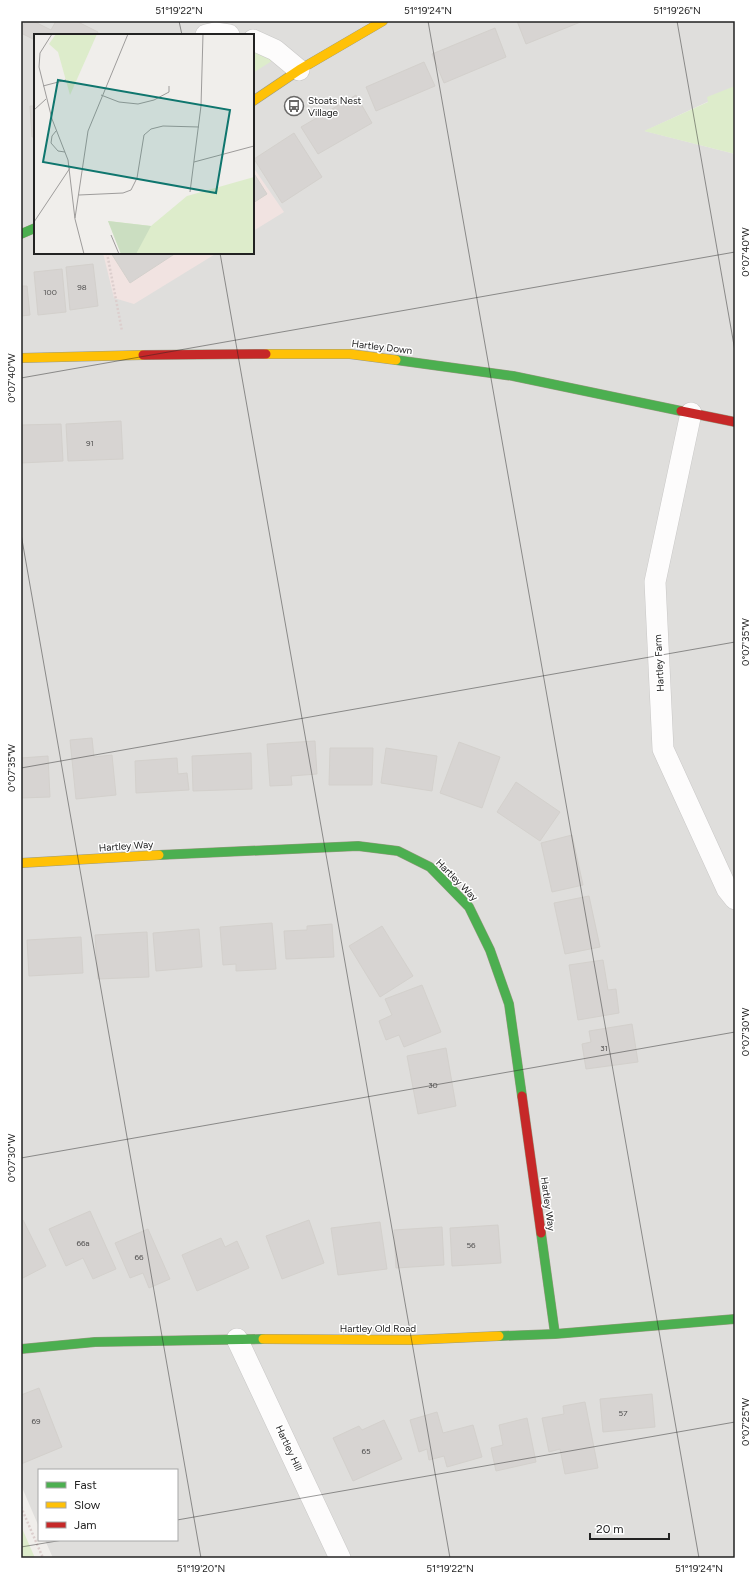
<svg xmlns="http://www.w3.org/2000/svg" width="756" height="1579" viewBox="0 0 756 1579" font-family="Figtree,sans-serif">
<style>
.residential{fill:#dfdedc;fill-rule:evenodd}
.commercial{fill:#f1e3e1}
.grass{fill:#ddeccb}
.building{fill:#d7d4d2;stroke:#d3d0cc}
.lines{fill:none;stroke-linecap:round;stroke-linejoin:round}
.street-casing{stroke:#c9c8c7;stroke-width:22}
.fast-casing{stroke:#999a82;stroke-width:10}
.slow-casing{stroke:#999a82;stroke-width:10}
.jam-casing{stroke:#999a82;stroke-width:10}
.path{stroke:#dccecd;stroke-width:2.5;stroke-dasharray:2 2;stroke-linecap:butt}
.street{stroke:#fdfcfc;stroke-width:21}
.fast{stroke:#4caf50;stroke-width:9}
.slow{stroke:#ffc107;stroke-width:9}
.jam{stroke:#c62828;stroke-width:9}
.ticks{fill:none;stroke:#222;stroke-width:1;stroke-opacity:0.45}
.labels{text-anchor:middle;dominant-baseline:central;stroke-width:3;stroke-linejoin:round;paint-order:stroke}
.number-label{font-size:8px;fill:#4f4e4e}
.poi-label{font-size:10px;fill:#222;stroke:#fff;text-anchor:start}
.street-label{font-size:10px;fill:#222;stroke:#fff}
.inset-road{fill:none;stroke:#9e9c9b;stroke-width:1}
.view{fill:#0f766e;fill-opacity:0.15;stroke:#0f766e;stroke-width:2}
.inset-edge{fill:none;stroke:#222;stroke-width:2}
.neatline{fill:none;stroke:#222;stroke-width:1.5}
.ticks-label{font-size:10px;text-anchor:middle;fill:#222}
</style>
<rect width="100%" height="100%" fill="#f0eeeb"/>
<path class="residential" d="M21,21H735V89L645,131L735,154V1558H53L45,1540H177V1470H39V1527L21,1485ZM35,35H253V253H35Z"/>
<path class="commercial" d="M253,167L284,212L253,231Z
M103,253H217L134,304L114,298Z"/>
<path class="grass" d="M253,50L275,59L253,73Z
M735,86V154L644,131L708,102L707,97Z
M21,1526L35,1558H21Z"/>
<path class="building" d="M25,21H33L51,30L56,21H76L98,32L97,35H35V40L21,33Z
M517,21H583L526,44Z
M495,28L506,57L444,83L432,54Z
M424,62L435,86L376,111L366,87Z
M356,95L372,123L318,154L301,127Z
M30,106H35V137H32Z
M294,133L322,177L282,203L254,159Z
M253,172L267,194L253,203Z
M111,253H176L130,283Z
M93,264L98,306L70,310L66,267Z
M62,269L66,312L38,315L34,272Z
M21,286H27L30,315L21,316Z
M121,421L123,459L68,461L66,424Z
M61,424L63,461L21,463V425Z
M92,738L94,757L112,755L116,795L76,799L70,740Z
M315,741L317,774L291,776L292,785L270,786L267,744Z
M459,742L500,757L482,808L440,793Z
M330,748H373L372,785H329Z
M386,748L437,756L432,791L381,783Z
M251,753L252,789L193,791L192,756Z
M48,756L50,797L21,798V758Z
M177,758L178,774L187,773L189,790L136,793L135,761Z
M516,782L560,812L540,841L497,812Z
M572,835L583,885L552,892L541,843Z
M589,896L600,947L565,954L554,903Z
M272,923L276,969L236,971V964L223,965L220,927Z
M332,924L334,957L286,959L284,931L307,930V926Z
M382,926L413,976L380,997L349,946Z
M199,929L202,967L156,971L153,933Z
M147,932L149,977L98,979L95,935Z
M81,937L83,973L29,976L27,940Z
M603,960L608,990L616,989L619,1013L578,1020L569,965Z
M422,985L441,1032L404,1047L399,1035L386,1040L379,1021L392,1015L385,999Z
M632,1024L638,1062L586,1069L582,1044L591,1042L589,1031Z
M446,1048L456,1106L418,1114L407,1056Z
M90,1211L116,1269L93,1279L83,1258L66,1266L49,1229Z
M23,1220L46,1266L21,1279V1221Z
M309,1220L324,1263L282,1279L266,1236Z
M380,1222L387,1269L338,1275L331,1228Z
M498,1225L501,1263L452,1266L450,1228Z
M442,1227L444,1265L396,1268L394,1230Z
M148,1229L170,1279L149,1288L143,1273L130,1278L115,1243Z
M221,1238L225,1247L237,1241L249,1268L197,1291L182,1255Z
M39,1388L62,1447L21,1464V1395Z
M652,1394L655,1427L603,1432L600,1399Z
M585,1402L598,1468L565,1474L560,1449L549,1452L542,1418L564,1414L563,1406Z
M437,1412L443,1433L473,1425L482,1457L447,1467L444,1456L429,1460L427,1449L419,1452L410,1420Z
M527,1418L536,1462L496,1471L491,1448L503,1445L499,1425Z
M384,1420L402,1459L353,1481L333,1438L359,1426L362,1430Z"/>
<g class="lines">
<g class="street-casing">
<path id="street" d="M206,35L215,33L229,35
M253,40L275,50L299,70
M691,413L655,582L663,749L727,889L735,899
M237,1339L340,1558"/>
</g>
<g class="fast-casing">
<path id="fast" d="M21,234L35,228
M396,360L513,376L681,411
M159,855L358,846L398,851L430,867L469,907L490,950L509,1004L522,1096
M541,1233L555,1334
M499,1336L555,1334L735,1319
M21,1349L95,1342L263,1339"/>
</g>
<g class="slow-casing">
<path id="slow" d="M253,101L299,70L383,21
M266,354H350L396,360
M21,358L143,355
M21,863L159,855
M263,1339L411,1340L499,1336"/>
</g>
<g class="jam-casing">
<path id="jam" d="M143,355L266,354
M681,411L735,422
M522,1096L541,1233"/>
</g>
<path class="path" d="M107,253L122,331
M21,1507L43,1558"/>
<use href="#street" class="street"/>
<use href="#fast" class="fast"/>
<use href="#slow" class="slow"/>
<use href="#jam" class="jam"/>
</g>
<path class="ticks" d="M179,21L182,35M428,21L699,1558M677,21L735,351M220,253L450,1558M21,378L735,252M21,534L201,1558M21,768L735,642M21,1158L735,1032M177,1520L735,1422M21,1547L63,1540"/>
<defs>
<g id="bus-ring" transform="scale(1)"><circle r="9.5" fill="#fff" stroke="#6a6968" stroke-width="1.5"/><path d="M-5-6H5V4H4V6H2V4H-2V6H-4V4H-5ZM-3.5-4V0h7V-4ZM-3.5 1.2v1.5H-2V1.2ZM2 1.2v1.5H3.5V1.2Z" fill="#6a6968"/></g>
</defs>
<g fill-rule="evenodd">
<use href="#bus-ring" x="294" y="106"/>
</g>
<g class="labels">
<g class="number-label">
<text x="82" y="287">98</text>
<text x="50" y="292">100</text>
<text x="90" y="443">91</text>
<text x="604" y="1048">31</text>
<text x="433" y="1085">30</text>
<text x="83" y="1243">66a</text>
<text x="471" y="1245">56</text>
<text x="139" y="1257">66</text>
<text x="623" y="1413">57</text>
<text x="36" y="1421">69</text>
<text x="366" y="1451">65</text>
</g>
<g class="poi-label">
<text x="308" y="100">Stoats Nest<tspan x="308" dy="12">Village</tspan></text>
</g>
<g class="street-label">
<text transform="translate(382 347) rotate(7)">Hartley Down</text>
<text transform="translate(659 663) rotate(-93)">Hartley Farm</text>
<text transform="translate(126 846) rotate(-4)">Hartley Way</text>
<text transform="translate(457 880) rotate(45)">Hartley Way</text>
<text transform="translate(548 1204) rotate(82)">Hartley Way</text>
<text x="378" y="1328">Hartley Old Road</text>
<text transform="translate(289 1448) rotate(65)">Hartley Hill</text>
</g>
</g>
<g transform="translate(34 34)">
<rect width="220" height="220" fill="#f0eeeb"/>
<path d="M22,0H63L36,61L24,18L15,10ZM220,143V220H87L74,187L117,192L153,162Z" fill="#ddeccb"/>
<path d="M74,187L117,192L102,220H87Z" fill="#cbdec1"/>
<path class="inset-road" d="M18,0L6,19L5,33L18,85L34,126L41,185L50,220M9,52L32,46M67,61L85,68L104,70L120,66L135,58V52M0,76L12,65M22,97L18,102L17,109L24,117L31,118M160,128L220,112M156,158L167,72L169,0M45,161L89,159L97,156L103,144L110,101L117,95L129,92L165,93M41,184L54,97L94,0M0,188L36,134M77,201L85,220"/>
<path class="view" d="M24,46L196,76L182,159L9,128Z"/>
<rect width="220" height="220" class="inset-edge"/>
</g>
<rect width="756" height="1579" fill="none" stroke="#ffffff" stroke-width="44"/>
<rect x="38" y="1469" width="140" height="72" fill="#ffffff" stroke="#a7a7a7"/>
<rect x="46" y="1482" width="20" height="6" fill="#4caf50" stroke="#a7a7a7"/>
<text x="74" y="1489" font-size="12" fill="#222222">Fast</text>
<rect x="46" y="1502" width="20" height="6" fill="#ffc107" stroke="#a7a7a7"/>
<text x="74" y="1509" font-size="12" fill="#222222">Slow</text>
<rect x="46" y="1522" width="20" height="6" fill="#c62828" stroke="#a7a7a7"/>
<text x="74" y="1529" font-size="12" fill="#222222">Jam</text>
<path d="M590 1533v6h79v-6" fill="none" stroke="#222222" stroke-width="2"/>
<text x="596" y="1533" font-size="12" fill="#222222" stroke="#ffffff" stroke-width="3" paint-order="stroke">20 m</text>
<rect x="22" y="22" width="712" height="1535" class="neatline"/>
<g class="ticks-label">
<text x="179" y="14">51°19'22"N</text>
<text x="428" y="14">51°19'24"N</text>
<text x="677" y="14">51°19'26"N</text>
<text transform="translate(745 252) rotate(-90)" y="4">0°07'40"W</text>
<text transform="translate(11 378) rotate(-90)" y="4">0°07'40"W</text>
<text transform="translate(745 642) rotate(-90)" y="4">0°07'35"W</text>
<text transform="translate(11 768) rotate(-90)" y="4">0°07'35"W</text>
<text transform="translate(745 1032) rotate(-90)" y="4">0°07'30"W</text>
<text transform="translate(11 1158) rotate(-90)" y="4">0°07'30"W</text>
<text transform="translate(745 1422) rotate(-90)" y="4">0°07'25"W</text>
<text x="201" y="1572">51°19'20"N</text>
<text x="450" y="1572">51°19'22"N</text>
<text x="699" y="1572">51°19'24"N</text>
</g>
</svg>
